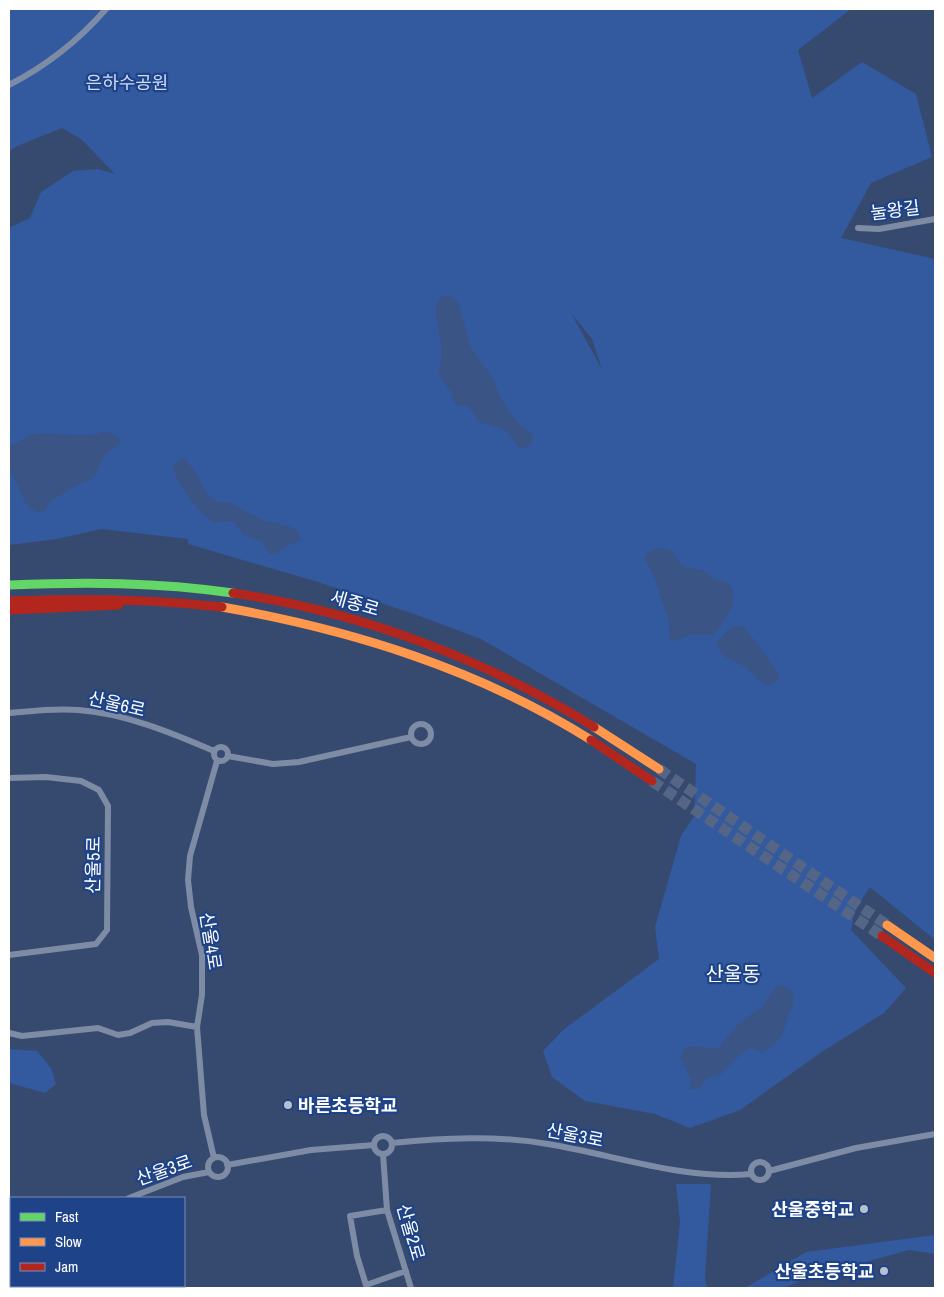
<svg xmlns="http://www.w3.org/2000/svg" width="944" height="1297" viewBox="0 0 944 1297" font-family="'Archivo Narrow','Noto Sans KR',sans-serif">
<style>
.green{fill:#33599f;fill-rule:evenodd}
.water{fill:#3a5486}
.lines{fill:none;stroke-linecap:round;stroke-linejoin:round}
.highway-tunnel{stroke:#546585;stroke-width:11;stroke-dasharray:11 5.5;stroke-linecap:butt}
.street{stroke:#7d8ba5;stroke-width:6}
.fast{stroke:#63d668;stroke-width:9}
.slow{stroke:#ff974d;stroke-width:9}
.jam{stroke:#b3261e;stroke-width:9}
.poi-dot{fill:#b9c0cd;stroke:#1e4388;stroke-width:2}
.labels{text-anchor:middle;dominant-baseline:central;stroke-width:4.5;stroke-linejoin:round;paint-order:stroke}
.park-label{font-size:18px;fill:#cdddf8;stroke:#1e4388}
.street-label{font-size:18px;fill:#fff;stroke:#1e4388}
.poi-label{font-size:18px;font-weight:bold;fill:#fff;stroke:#1e4388;text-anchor:end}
.quarter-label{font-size:20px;fill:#fff;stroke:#1e4388}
</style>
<rect width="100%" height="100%" fill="#364a70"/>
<path class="green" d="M9,9H851L798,50L812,98L862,62L916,94L932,157L871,183L841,238L935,259V940L870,887L855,910L851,930L906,988L884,1013L823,1051L740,1110L690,1128L655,1114L585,1101L552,1077L543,1051L563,1030L659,959L655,927L681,836L694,816L696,764L481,639L414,614L318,582L188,544V539L101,529L57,539L9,545V228L30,218L41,192L73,171L98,169L115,174L81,139L62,128L17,146L9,151ZM571,313L592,339L602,369Z
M9,1049L37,1051L51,1068L56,1084L45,1093L9,1083Z
M676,1184H711L705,1277L707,1288H673L680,1222Z
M935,1235V1254L909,1250L811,1277L783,1288H745L806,1252Z"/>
<path class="water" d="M442,296H450L458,302L471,348L494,380L499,395L508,410L520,425L531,433L533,438L530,446L521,448C515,444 513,438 508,433C500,426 488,425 479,422L469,407L455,404L452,393L443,382L439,373L442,351L436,313V305Z
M105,431L119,437L120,441C117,448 109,450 105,455C97,466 98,481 83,482L52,500L44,511L38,512L31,509L26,504L15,479L9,472V445C19,444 24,436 34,434C57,431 83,441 105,431Z
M184,458L194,470L209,496L214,500L232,504L264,521L288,526L298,531L301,540L287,546L277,554H270L261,541L245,536L234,522L222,521L215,523C201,516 171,479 174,464Z
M660,548C676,548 674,559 685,567C691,569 698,568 704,571C709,573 711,578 717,580C721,581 724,580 728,583C744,596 723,625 713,635H690L675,641L670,639L668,618L654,577L644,557L648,552Z
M736,626L744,628L755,641L778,673L779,678C767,696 755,674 745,667C737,661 728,660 721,653L717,642L728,630Z
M781,985C799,991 794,1004 788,1017C785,1023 785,1031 781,1036C776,1043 770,1048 763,1053L751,1048L745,1050L721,1074L707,1078L699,1089H690V1077L680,1058L685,1048C694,1043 706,1051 718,1048L739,1023L762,1007L775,988Z"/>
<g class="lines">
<path class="highway-tunnel" d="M659,769L887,925
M652,781L882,936"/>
<path class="street" d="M9,85C46,66 79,40 106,9
M858,228L879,229L935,219
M9,713C32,711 55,708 78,710C124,713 172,733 214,751
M411 734a10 10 0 1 1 20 0a10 10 0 1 1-20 0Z
M214 754a7 7 0 1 1 14 0a7 7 0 1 1-14 0Z
M228,756L273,764L299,762L411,737
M9,778L46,777L81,781L99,790L108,806L107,930L96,944L9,955
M9,1033L22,1036L98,1028L118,1035L130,1033L152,1023L168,1022L197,1027
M374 1145a9 9 0 1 1 18 0a9 9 0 1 1-18 0Z
M392,1143C443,1138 496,1135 548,1144C615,1155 682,1180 751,1174
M383,1154L387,1210L411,1288
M208 1167a10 10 0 1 1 20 0a10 10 0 1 1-20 0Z
M214,1158L204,1115L197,1027L202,995V955L191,907L188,880L190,856L217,761
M751 1171a9 9 0 1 1 18 0a9 9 0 1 1-18 0Z
M227,1165L311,1150L374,1145
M769,1171L856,1148L935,1134
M129,1198L183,1177L209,1172
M387,1210L350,1216L357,1256L366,1285L406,1271"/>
<path class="fast" d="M9,585C87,582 155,582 233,593
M9,1234L11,1238"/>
<path class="slow" d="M222,607C352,630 478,669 591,740
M594,727L659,769
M887,925L935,958
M9,1261L11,1265
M39,1286L40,1288"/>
<path class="jam" d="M233,593C359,612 486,659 594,727
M9,601C81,598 151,599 222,607
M9,610L119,605
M591,740L652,781
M882,936L935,973
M23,1286L24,1288"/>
</g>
<g class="poi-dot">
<circle cx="288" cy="1105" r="5"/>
<circle cx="864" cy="1209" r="5"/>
<circle cx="884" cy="1271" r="5"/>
</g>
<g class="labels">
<g class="park-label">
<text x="127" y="82">은하수공원</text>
</g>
<g class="street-label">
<text transform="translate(895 210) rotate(-7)">눌왕길</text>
<text transform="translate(355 603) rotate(16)">세종로</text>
<text transform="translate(117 704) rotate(13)">산울6로</text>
<text transform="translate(93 865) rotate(-89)">산울5로</text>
<text transform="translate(211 941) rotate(81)">산울4로</text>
<text transform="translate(575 1135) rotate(11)">산울3로</text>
<text transform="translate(164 1170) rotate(-19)">산울3로</text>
<text transform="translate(411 1232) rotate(74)">산울2로</text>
</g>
<g class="poi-label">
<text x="298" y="1105" text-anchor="start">바른초등학교</text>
<text x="854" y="1209">산울중학교</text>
<text x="874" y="1271">산울초등학교</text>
</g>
<g class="quarter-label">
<text x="733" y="973">산울동</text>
</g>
</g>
<rect width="944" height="1297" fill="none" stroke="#ffffff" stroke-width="20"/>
<rect x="10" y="1197" width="175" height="90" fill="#1e4388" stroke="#788eb8"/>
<rect x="20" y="1213" width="25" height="8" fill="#63d668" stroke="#788eb8"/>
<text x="55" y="1222" font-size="15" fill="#ffffff">Fast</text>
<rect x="20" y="1238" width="25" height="8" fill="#ff974d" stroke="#788eb8"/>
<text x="55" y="1247" font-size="15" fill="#ffffff">Slow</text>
<rect x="20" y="1263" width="25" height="8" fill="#b3261e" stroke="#788eb8"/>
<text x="55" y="1272" font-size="15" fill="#ffffff">Jam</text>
</svg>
